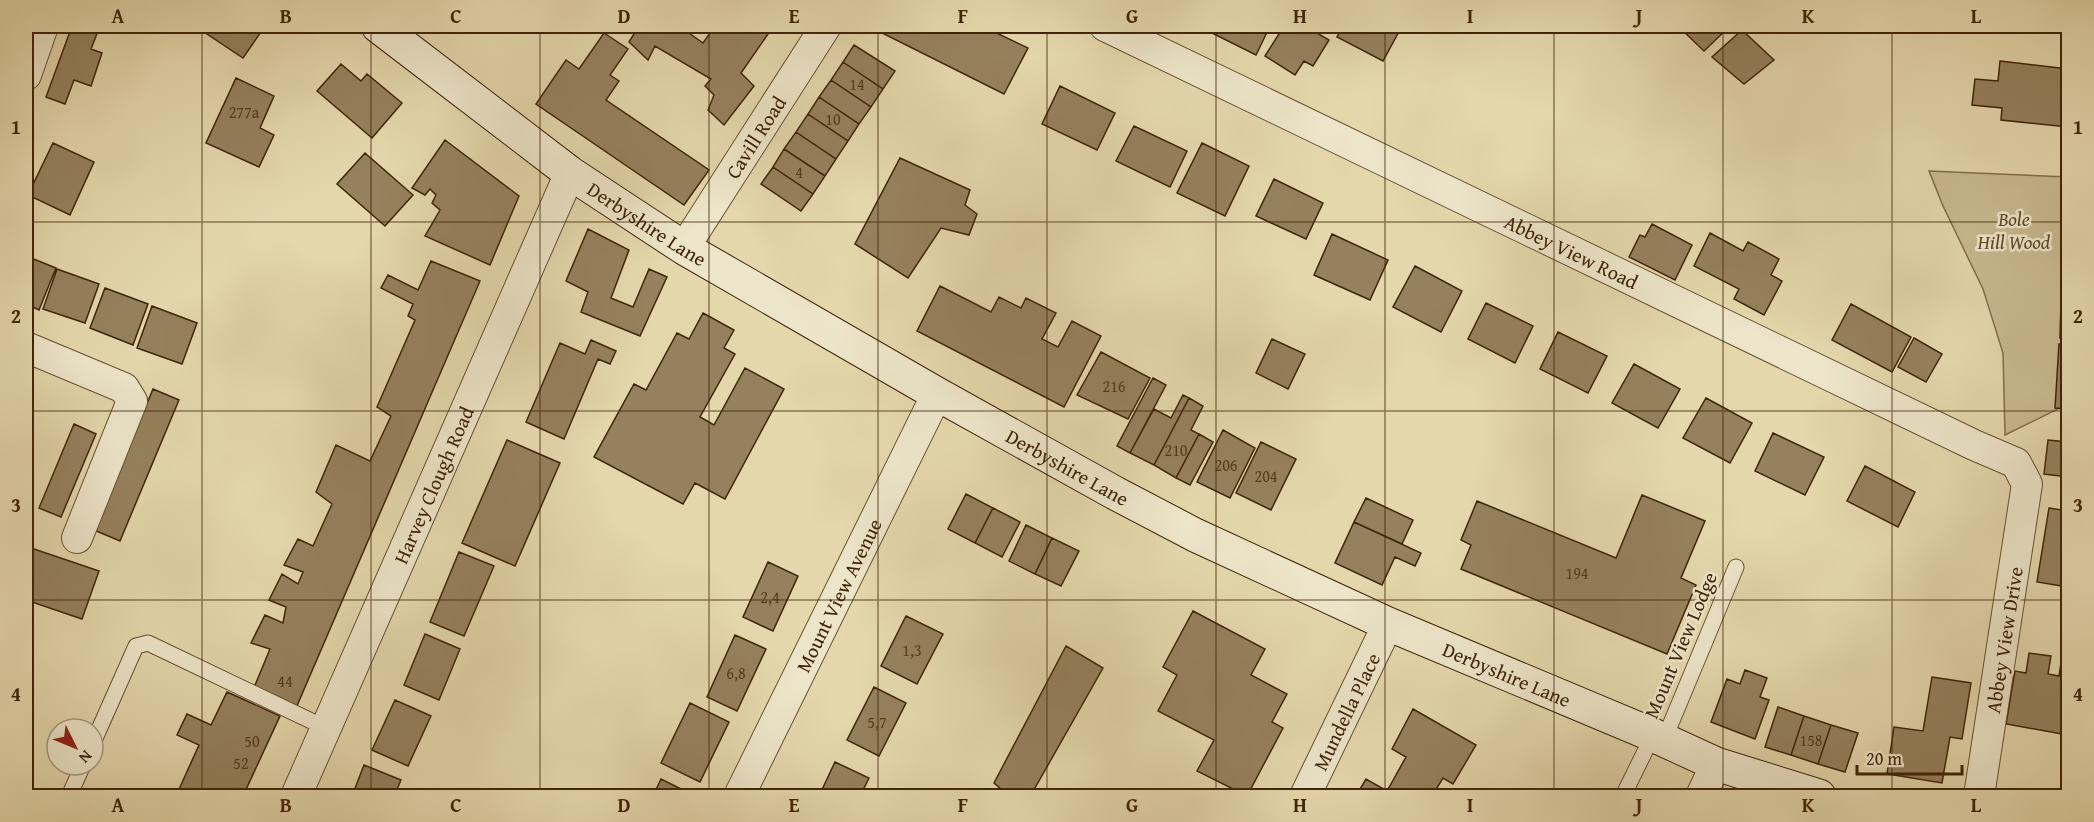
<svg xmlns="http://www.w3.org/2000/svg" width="2094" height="822" viewBox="0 0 2094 822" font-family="'Gentium Book Plus',serif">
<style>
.green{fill:#c8b990;stroke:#846e4c;stroke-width:1.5}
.building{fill:#95815d;stroke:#3f2407;stroke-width:1.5}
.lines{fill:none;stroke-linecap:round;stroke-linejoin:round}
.lane-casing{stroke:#685130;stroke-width:17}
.street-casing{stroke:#685130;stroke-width:32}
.secondary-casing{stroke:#3f2407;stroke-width:35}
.lane{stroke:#ede5c9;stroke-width:15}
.street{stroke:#ede5c9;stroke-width:30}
.secondary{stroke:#ede5c9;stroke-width:33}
.grid{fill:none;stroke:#3f2407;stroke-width:1.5;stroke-opacity:0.55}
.labels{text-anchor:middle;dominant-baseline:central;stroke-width:5;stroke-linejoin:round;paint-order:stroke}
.number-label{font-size:16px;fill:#543b1c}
.street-label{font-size:20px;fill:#3f2407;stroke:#ede5c9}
.park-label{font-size:20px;font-style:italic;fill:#614929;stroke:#ede5c9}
.neatline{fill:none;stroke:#3f2407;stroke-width:2}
.grid-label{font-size:20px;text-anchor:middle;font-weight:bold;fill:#3f2407}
</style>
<rect width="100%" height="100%" fill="#e4d7ac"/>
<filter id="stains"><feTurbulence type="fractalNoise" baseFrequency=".00333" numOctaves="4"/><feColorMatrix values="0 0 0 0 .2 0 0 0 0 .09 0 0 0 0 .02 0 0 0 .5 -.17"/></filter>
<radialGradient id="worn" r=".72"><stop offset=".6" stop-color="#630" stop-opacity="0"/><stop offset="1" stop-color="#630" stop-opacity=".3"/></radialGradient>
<path class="green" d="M1929,171L2068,177V357L2060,408L2005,435L2003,353L1983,289L1943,206Z"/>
<path class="building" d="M72,26H100L91,49L102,53L91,86L74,80L65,104L46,97Z
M195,26H265L243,58Z
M447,26H458L455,32Z
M639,26H679L703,43L715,26H754L768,34L741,73L754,86L724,125L708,110L714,95L705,86L711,79L655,46L648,60L629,42Z
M881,26H982L1028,48L1004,94L878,31Z
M1198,26H1270L1256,55Z
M1284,26H1305L1329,40L1313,66L1304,61L1295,75L1265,56Z
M1343,26H1402L1383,61L1337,37Z
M1643,26H1657L1652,32Z
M1678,26H1730L1704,51Z
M1742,30L1774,60L1744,84L1712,57Z
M604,33L628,49L610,75L619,81L606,100L709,170L684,205L536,104L566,60L579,69Z
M854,45L895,71L883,89L843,62Z
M2000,61L2068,69V127L2001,120L2002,108L1972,105L1975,79L1998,81Z
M843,62L883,89L871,107L831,80Z
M341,64L361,81L367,74L402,103L372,138L317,91Z
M236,78L274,96L260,128L274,135L259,167L206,143Z
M831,80L871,107L859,124L819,97Z
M1060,86L1115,113L1097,150L1042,124Z
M819,97L859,124L848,141L808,114Z
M808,114L848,141L836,159L796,132Z
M1134,126L1187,151L1170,187L1116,161Z
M796,132L836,159L825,176L784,149Z
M445,140L519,196L490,265L425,236L440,210L432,203L436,195L430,189L425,195L412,188Z
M53,143L94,162L70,215L28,195Z
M1202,143L1249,166L1225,216L1177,193Z
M784,149L825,176L813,194L773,167Z
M365,153L413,195L385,226L337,184Z
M900,158L970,190L965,205L977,214L969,235L941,228L908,278L855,244Z
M773,167L813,194L801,211L761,184Z
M1274,179L1323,203L1306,239L1256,216Z
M1652,224L1692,245L1675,280L1629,257L1640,235L1645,237Z
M588,229L629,250L611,298L633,307L649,269L667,277L640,336L581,312L588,292L566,281Z
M1710,233L1743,251L1748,242L1779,259L1771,275L1782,281L1764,315L1734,299L1739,289L1694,266Z
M1332,234L1388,260L1370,300L1314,275Z
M26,256L56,268L39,310L26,304Z
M431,261L480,281L296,708L253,690L270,649L251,643L265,615L283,623L286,607L269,600L282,574L298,584L303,572L284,565L298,539L313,546L332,504L316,492L336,445L370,461L391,416L377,407L415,320L408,316L413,304L381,288L388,275L418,290Z
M1415,266L1462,291L1441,332L1393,307Z
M57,269L99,284L85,323L43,309Z
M940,286L991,312L999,297L1021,308L1026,298L1056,313L1042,339L1058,347L1072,321L1101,336L1064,407L917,331Z
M105,288L148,304L133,345L90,328Z
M2061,301L2068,302V338H2060Z
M1486,303L1533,326L1515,363L1468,339Z
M1851,304L1911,337L1892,372L1832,340Z
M152,306L197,323L182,364L137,348Z
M703,313L734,330L724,348L735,354L700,417L714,425L745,368L784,389L725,499L695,483L683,504L594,457L634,384L646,390L677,333L689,339Z
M1558,332L1607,356L1588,393L1540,369Z
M1914,338L1942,354L1926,382L1898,367Z
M1272,339L1305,354L1288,389L1256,373Z
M591,340L616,351L610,364L598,359L564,439L526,422L560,343L585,354Z
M2059,344L2068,345V409L2055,408Z
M1101,352L1150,378L1128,419L1077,395Z
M1634,364L1680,389L1658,428L1612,403Z
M1153,378L1166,385L1130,453L1117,446Z
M153,389L179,400L120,541L94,530Z
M1183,395L1189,398L1154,465L1130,453L1154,409L1171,418Z
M1189,398L1203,406L1191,430L1199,434L1176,478L1154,465Z
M1706,398L1752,423L1730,463L1683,438Z
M74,424L96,434L61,517L39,508Z
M1223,430L1255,448L1230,498L1197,482Z
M1773,433L1824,457L1805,495L1755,471Z
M1199,434L1213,442L1190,485L1176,478Z
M507,440L560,463L515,566L462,543Z
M2048,440L2068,442V477L2044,474Z
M1261,442L1296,459L1271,510L1236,493Z
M1865,466L1915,492L1898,527L1847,501Z
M966,494L993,508L975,543L948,529Z
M1642,495L1705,521L1681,578L1696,585L1667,654L1461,569L1471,545L1461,540L1477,501L1616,558Z
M1366,498L1413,520L1402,544L1354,522Z
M993,508L1020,522L1002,557L975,543Z
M2049,508L2068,511V587L2037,582Z
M1354,522L1421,553L1415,566L1395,557L1382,585L1335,563Z
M1026,525L1052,538L1035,574L1009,561Z
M1052,538L1079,551L1061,586L1035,574Z
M28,547L99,571L82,619L26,600V553Z
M459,552L494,566L464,636L430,622Z
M768,562L798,576L773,631L743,617Z
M1193,611L1265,649L1251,675L1287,694L1272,722L1283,728L1247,796L1197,771L1214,740L1158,711L1177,675L1163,667Z
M906,616L943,634L917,684L881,666Z
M425,634L460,649L439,700L404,685Z
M735,635L766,649L737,711L707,697Z
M1066,646L1103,668L1031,795L1034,796H995L1001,789L994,783Z
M2063,650L2068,651V735L2006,724L2015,671L2026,673L2029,653L2051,656L2048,674L2059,676Z
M1745,670L1767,678L1760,697L1769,700L1755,739L1711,722L1727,679L1740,684Z
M1932,677L1971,683L1962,739L1950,737L1942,783L1887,774L1894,727L1923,731Z
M874,687L906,703L879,756L847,740Z
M227,692L280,716L243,796H176L199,745L177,735L187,714L211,725Z
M395,700L431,716L408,766L372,750Z
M690,703L729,722L700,782L661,763Z
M1778,707L1804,716L1791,755L1765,747Z
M1413,709L1476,745L1453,784L1443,778L1432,796H1356L1366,779L1387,791L1406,757L1392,749Z
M1804,716L1831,725L1818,764L1791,755Z
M1831,725L1858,733L1845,772L1818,764Z
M835,762L869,778L860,796H819Z
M364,765L401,780L394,796H352Z
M661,779L695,796H653Z"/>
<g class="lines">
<g class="lane-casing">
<path id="lane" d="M1664,740L1736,567
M93,743L136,646L148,643L326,728
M69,796L83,765
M1623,796L1653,735"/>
</g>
<g class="street-casing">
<g id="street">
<path id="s1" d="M1105,26L1974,445L2016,463L2027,484L1979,796"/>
<path d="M26,75L43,26"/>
<path id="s2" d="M684,248L826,26"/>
<path d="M26,347L124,388L132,401L77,538"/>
<path id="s3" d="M296,796L570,173"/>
<path id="s4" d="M739,796L937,394"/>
<path id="s5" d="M1305,796L1388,624"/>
<path d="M1701,796L1716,764"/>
</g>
</g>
<g class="secondary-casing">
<g id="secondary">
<path id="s6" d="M378,26L570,173L684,248L937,394L1115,493L1195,535L1388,624L1653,735L1716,764L1819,796"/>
</g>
</g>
<use href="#lane" class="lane"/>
<use href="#street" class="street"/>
<use href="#secondary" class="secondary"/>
</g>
<path class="grid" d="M202,26V796M371,26V796M540,26V796M709,26V796M878,26V796M1047,26V796M1216,26V796M1385,26V796M1554,26V796M1723,26V796M1892,26V796M26,222H2068M26,411H2068M26,600H2068"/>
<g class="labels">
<g class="number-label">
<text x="857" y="84">14</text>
<text x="244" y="112">277a</text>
<text x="833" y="119">10</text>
<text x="799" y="172">4</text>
<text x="1114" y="386">216</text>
<text x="1176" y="450">210</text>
<text x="1226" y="465">206</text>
<text x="1266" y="476">204</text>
<text x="1577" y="573">194</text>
<text x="770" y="597">2,4</text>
<text x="912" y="650">1,3</text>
<text x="736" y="673">6,8</text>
<text x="285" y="681">44</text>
<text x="877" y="722">5,7</text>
<text x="1811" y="740">158</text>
<text x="252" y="741">50</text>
<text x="241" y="763">52</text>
</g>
<g class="street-label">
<text stroke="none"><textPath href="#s2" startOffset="132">Cavill Road</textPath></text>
<text stroke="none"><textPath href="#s6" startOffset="334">Derbyshire Lane</textPath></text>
<text stroke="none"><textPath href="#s1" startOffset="518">Abbey View Road</textPath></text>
<text stroke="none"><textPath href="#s6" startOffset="820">Derbyshire Lane</textPath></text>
<text stroke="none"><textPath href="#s3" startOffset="340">Harvey Clough Road</textPath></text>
<text stroke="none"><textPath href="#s4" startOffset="224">Mount View Avenue</textPath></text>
<text transform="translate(2004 640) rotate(-81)">Abbey View Drive</text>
<text transform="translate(1680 645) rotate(-67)">Mount View Lodge</text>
<text stroke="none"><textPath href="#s6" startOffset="1306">Derbyshire Lane</textPath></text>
<text stroke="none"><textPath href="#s5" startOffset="94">Mundella Place</textPath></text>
</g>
<g class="park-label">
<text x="2014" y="218">Bole<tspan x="2014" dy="23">Hill Wood</tspan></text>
</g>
</g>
<rect width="2094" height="822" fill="none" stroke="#e4d7ac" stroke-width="66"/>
<g transform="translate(75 747) rotate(133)"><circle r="28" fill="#ede5c9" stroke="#a7987b" stroke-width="1.5"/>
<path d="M0-4.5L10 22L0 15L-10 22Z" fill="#8f2418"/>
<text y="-9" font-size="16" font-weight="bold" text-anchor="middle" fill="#3f2407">N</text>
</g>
<path d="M1857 765v9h105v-9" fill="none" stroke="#3f2407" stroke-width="3"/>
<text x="1866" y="765" font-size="18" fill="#3f2407" stroke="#ede5c9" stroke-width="4.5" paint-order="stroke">20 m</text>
<rect x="33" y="33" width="2028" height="756" class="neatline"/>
<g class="grid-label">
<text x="118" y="23">A</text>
<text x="286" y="23">B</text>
<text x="456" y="23">C</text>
<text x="624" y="23">D</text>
<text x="794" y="23">E</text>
<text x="963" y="23">F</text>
<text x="1132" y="23">G</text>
<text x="1300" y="23">H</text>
<text x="1470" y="23">I</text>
<text x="1639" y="23">J</text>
<text x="1808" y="23">K</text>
<text x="1976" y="23">L</text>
<text x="16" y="134">1</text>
<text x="2078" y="134">1</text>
<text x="16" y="323">2</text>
<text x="2078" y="323">2</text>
<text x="16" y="512">3</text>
<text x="2078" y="512">3</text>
<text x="16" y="701">4</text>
<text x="2078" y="701">4</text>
<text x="118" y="812">A</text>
<text x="286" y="812">B</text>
<text x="456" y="812">C</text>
<text x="624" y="812">D</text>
<text x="794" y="812">E</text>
<text x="963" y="812">F</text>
<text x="1132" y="812">G</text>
<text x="1300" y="812">H</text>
<text x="1470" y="812">I</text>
<text x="1639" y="812">J</text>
<text x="1808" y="812">K</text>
<text x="1976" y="812">L</text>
</g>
<rect width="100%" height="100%" filter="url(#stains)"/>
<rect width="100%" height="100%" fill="url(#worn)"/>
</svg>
